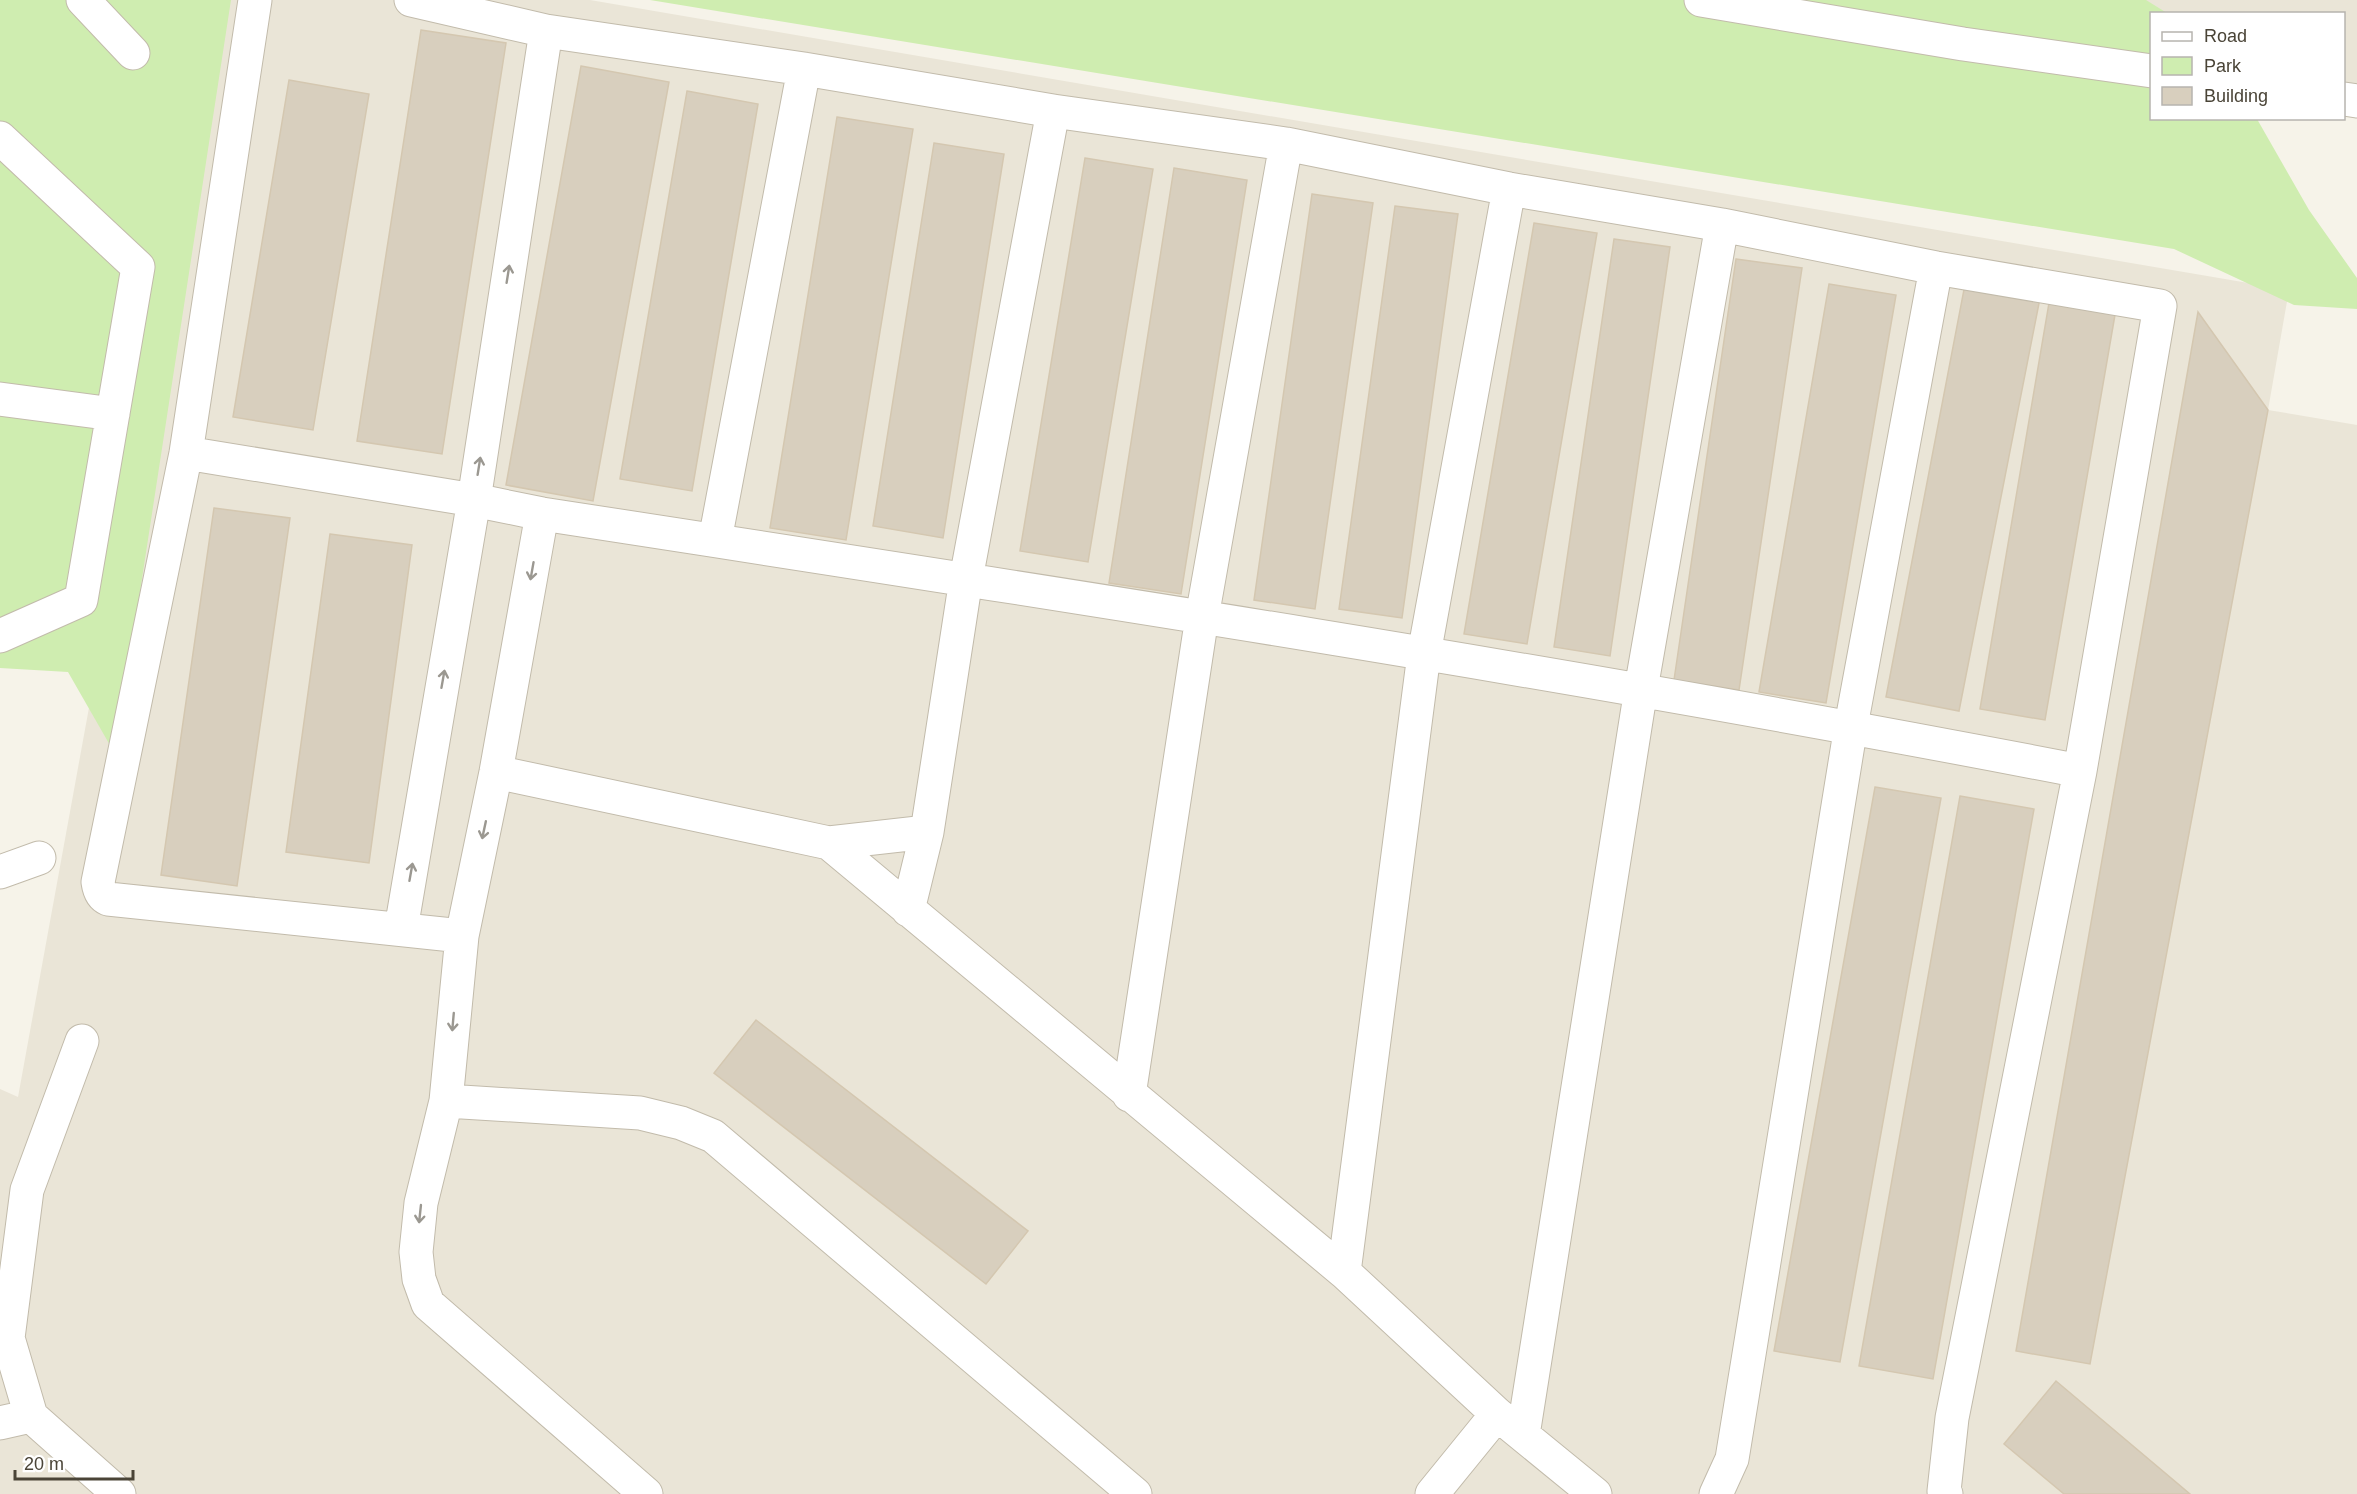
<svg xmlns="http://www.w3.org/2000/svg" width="2357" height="1494" viewBox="0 0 2357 1494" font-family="Helvetica,sans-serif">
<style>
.residential{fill:#eae5d7}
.green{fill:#cfedb0}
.building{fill:#d8cfbe;stroke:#d4c7b0;stroke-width:1.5}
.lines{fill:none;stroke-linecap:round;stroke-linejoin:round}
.minor-casing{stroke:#c2bbab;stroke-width:35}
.minor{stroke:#fff;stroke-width:33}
.oneway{stroke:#9b9891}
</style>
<rect width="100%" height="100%" fill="#f6f3e9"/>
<path class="residential" d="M218,0H590L2289,290L2268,410L2357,425V1494H0V1089L18,1097Z
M1977,0H2357V98L2344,95V14H2152Z"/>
<path class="green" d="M0,0H231L115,754L68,672L0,668Z
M650,0H2146L2167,13L2152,14V118L2257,119L2309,210L2357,278V309L2294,305L2174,249Z"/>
<path class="building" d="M421,30L506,43L442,454L357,441Z
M581,66L669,82L593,501L506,485Z
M289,80L369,94L313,430L233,417Z
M687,91L758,104L692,491L620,479Z
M837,117L913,129L846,540L770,528Z
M934,143L1004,154L943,538L873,526Z
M1085,158L1153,169L1088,562L1020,551Z
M1174,168L1247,180L1181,594L1109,583Z
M1312,194L1373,203L1315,609L1254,600Z
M1395,206L1458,214L1402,618L1339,609Z
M1534,223L1597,233L1527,644L1464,634Z
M1614,239L1670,247L1610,656L1554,647Z
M1736,259L1802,268L1739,690L1674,680Z
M1966,279L2041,293L1959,711L1886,697Z
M1829,284L1896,295L1826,703L1759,692Z
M2050,297L2116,309L2045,720L1980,709Z
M2198,312L2268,410L2090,1364L2016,1351Z
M214,508L290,518L237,886L161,875Z
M330,534L412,545L369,863L286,852Z
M1875,787L1941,798L1840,1362L1774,1351Z
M1960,796L2034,809L1933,1379L1859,1366Z
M756,1020L1028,1231L986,1284L714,1073Z
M2056,1381L2190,1494H2064L2004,1444Z"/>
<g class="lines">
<g class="minor-casing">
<path id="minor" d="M83,0L133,53
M255,0L186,453L98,882C99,889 101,896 108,899L462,936
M411,0L546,31L804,69L1053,111L1286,144L1509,189L1722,225L1936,268L2160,306L2080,771L1952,1418L1944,1491L1946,1494
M1701,0L1963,44L2152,71
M2344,99L2357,101
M0,138L138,267L81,600L0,636
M0,399L113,414
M186,453L474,500L542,514C1056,593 1570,672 2080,771
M542,514L496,772L462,936L446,1101L421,1203L416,1252L419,1279L428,1304L646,1494
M715,540L804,69
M496,772L829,843L1344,1272L1497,1414L1595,1494
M829,843L927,832
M0,872L39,858
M908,910L927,832L966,579L1053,111
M401,929L474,500L546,31
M82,1041L27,1190L8,1338L31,1416L119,1494
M1129,1095L1202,617L1286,144
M446,1101L640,1113L681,1123L713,1136L1135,1494
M1344,1272L1424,654L1509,189
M0,1423L31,1416
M1523,1435L1641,689L1722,225
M1432,1494L1497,1414
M1716,1494L1732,1459L1851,726L1936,268"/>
</g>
<use href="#minor" class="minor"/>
</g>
<defs><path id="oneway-shaft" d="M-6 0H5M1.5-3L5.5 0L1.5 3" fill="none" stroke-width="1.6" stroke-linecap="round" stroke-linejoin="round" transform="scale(1.5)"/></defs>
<g class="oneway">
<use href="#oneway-shaft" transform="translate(508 274) rotate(-81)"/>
<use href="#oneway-shaft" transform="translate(479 466) rotate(-81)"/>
<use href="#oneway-shaft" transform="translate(532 571) rotate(100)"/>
<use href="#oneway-shaft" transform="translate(443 679) rotate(-80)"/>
<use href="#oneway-shaft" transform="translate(484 830) rotate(102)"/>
<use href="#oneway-shaft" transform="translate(411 872) rotate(-80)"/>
<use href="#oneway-shaft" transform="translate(453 1022) rotate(95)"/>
<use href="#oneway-shaft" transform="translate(420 1214) rotate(96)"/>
</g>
<rect x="2150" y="12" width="195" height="108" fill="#ffffff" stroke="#b7b4af" stroke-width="1.5"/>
<rect x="2162" y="32" width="30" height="9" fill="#ffffff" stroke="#b7b4af" stroke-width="1.5"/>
<text x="2204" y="42" font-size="18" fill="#4a4437">Road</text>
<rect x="2162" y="57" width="30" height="18" fill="#cfedb0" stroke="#b7b4af" stroke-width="1.5"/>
<text x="2204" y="72" font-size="18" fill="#4a4437">Park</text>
<rect x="2162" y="87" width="30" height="18" fill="#d8cfbe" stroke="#b7b4af" stroke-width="1.5"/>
<text x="2204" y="102" font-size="18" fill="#4a4437">Building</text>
<path d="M15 1470v9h118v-9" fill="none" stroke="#4a4437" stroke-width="3"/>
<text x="24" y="1470" font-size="18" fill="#4a4437" stroke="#ffffff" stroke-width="4.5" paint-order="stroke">20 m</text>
</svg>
